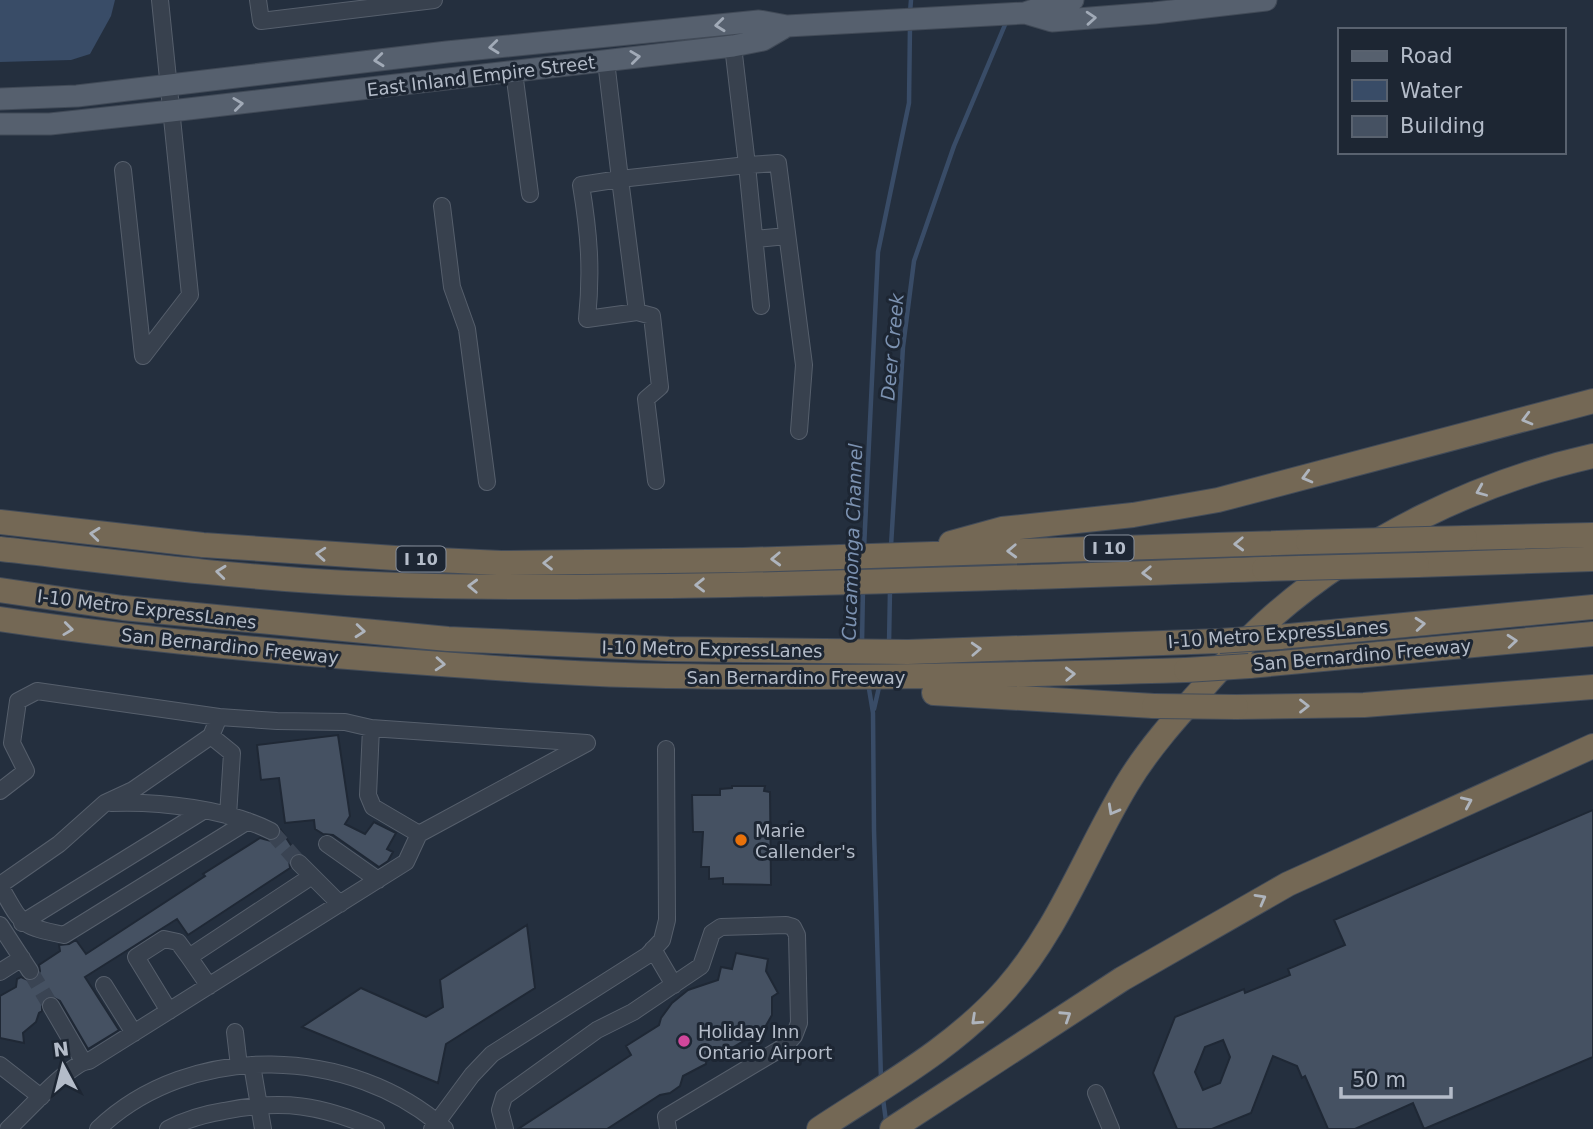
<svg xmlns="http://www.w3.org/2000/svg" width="1593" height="1129" viewBox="0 0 1593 1129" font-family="'DejaVu Sans',sans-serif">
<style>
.water{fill:#394c67}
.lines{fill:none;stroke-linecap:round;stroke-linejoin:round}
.stream{stroke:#394c67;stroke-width:4.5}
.building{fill:#455162;stroke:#1f2835;stroke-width:2;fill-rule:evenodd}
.minor-tunnel{stroke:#3a4453;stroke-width:16;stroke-dasharray:16 8;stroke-linecap:butt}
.minor-casing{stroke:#565f6c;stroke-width:18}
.major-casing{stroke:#414a57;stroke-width:23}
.highway-casing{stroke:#434c59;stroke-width:26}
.minor{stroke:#38414e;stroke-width:16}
.major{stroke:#56606e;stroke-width:21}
.highway{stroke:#746855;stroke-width:24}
.highway-bridge-casing{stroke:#434c59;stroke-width:26;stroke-linecap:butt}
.highway-bridge{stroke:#746855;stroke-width:24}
.oneway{stroke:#a1aab7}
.oneway2{stroke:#aeb4bd}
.food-dot{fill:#e8710a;stroke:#1d2633;stroke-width:2.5}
.hotel-dot{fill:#d1479c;stroke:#1d2633;stroke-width:2.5}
.labels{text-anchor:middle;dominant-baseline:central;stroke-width:6;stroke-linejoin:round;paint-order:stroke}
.shield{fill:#1d2633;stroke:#878f9c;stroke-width:2}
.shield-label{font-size:16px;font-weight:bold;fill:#b4bcc9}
.street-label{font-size:18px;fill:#b4bcc9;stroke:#1d2633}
.poi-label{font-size:18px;fill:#b4bcc9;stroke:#1d2633;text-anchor:start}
.water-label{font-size:19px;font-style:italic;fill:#7c92b1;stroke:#1d2633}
</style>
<rect width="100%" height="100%" fill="#242f3e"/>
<path class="water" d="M0,0H115L111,16L90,54L71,60L0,62Z"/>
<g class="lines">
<path class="stream" d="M910,13L911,0
M891,546L903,347L914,261L954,146L1007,20
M864,549L878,252L909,103L910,25
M862,643L863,589
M889,644L890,590
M868,683L873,713L874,830L881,1080
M874,709L880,683
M883,1099L886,1121"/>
</g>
<path class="building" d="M338,735L350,816L345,824L365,834L374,822L396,833L387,849L393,852L388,861L379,867L333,835L323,834L315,829L314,820L285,823L279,778L261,780L257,745Z
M732,786H765L764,791L770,792L771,885L723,884V878L709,879V867H701L703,832H693L692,795H720V789L732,788Z
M1593,810V1057L1424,1129L1413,1103L1355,1129H1328L1305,1076L1302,1078L1297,1066L1273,1056L1251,1113L1212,1129H1177L1153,1073L1175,1017L1244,989L1245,993L1290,975L1288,969L1345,945L1334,920ZM1223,1040L1230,1057L1220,1083L1203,1090L1195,1072L1205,1047Z
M281,830L296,853L289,860L290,868L188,935L177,919L85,977L119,1030L88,1049L60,1001L50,996L42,1001V1011L39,1013L36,1022L23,1033L24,1043L0,1038V996L16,987L17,979L21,977L30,981L36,979L40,971L39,965L60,951L59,945L69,944L76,940L86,954L205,876L203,874L260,838L271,841L277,840Z
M527,925L535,988L446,1044L438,1083L302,1027L361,988L426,1017L443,1007L440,980Z
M736,953L768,959L766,971L778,993L772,997V1015L764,1029L718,1056L707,1051L706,1064L683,1076L680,1086L670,1093L660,1095L607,1129H518L631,1055L626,1046L659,1025L661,1018L672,1003L688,990L718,980L721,967L732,969Z"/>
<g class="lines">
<path class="minor-tunnel" d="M271,831L299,863
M30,971L51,1006"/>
<g class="minor-casing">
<path id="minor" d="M258,0L261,21L434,0
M606,61L620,179L747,165L733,46
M514,72L530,194
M123,170L143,356
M442,206L452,287L467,329L487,482
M755,239L787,236
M761,306L747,165L778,163L804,365L799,431
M637,312L620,179L581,185C589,233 592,270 587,319L637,312L652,316L660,387L646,399L656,481
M143,356L190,295L160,0
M219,717L277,721L345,722L371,728L587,743
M211,736L232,753L228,816
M0,791L26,771L12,743L18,701L37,691L219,717L211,736L133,790L105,803L59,844L0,885
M111,803C159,801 228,809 271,831
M419,834L587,743
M327,844L378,880
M299,863L340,904
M0,886C22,924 19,926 64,935L248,821
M22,923L203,811
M0,925L30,971
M653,949L674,985
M0,972L22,958
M104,985L134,1033
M209,986L189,957L312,876
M51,1006L83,1061
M169,1011L136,957L164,939L178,942L189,957
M235,1032L239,1066
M0,1065L41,1097
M252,1065L263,1129
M1096,1093L1111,1129
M8,1129C25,1114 70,1062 89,1061L406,862L419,834L373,807L368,795L371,728
M98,1129C191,1040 352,1046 445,1129
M168,1129C185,1120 205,1114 224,1111C283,1099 321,1105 376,1129
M432,1129L472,1075L492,1054L648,955L662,940L667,920L666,749
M505,1129L500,1110L504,1097L597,1030L633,1012L701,966L712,933L721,927L786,925L793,927L797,935L799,1023L794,1036L785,1046L666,1117L668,1129"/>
</g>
<g class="major-casing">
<path id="major" d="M1025,13L1052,21L1154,13L1266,0
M0,99L77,96L447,52L759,21L787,26L1025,13L1057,2L1073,0
M0,124H50L171,111L733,46L763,40L787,26"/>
</g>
<g class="highway-casing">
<path id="highway" d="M0,522L203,545L395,558L501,563L743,560L1308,542
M1465,538L1593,535
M951,543L1002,529L1133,515L1218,500L1593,401
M0,549C116,562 232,577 348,583C475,589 603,587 730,585C908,582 1086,575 1264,569
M1417,565L1593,559
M0,590L123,608L448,639L669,649L908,652L1219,641
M0,619C142,640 285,653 428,663C507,669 587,675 666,676C840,679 1012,675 1186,670
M1279,637L1593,607
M1249,666L1593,634
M934,693L1154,706
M1236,707L1364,705L1593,687
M819,1129C884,1086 954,1048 1006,989C1059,929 1086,852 1127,784C1148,749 1176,718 1203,688C1225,663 1248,638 1273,616C1362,538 1477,482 1593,456
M892,1129L1122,979L1288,884L1593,746"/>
</g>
<use href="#minor" class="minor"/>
<use href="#major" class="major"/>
<use href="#highway" class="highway"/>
<g class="highway-bridge-casing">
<path id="highway-bridge" d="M1308,542L1465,538
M1264,569L1417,565
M1219,641L1279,637
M1186,670L1249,666
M1154,706L1236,707"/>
</g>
<use href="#highway-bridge" class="highway-bridge"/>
</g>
<defs><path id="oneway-chevron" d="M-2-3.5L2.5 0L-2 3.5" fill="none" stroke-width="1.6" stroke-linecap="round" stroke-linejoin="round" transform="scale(1.75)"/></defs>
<g class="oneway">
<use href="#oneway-chevron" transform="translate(1091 18) rotate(-4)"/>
<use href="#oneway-chevron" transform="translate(720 25) rotate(174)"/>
<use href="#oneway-chevron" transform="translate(494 47) rotate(174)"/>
<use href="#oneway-chevron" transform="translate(635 57) rotate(-7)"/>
<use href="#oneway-chevron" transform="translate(379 60) rotate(174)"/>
<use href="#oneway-chevron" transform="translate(238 104) rotate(-7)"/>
</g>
<g class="oneway2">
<use href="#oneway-chevron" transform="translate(1527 419) rotate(165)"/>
<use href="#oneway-chevron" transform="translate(1307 477) rotate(165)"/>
<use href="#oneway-chevron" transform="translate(1481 491) rotate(157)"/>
<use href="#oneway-chevron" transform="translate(95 534) rotate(-174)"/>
<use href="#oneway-chevron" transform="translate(1239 544) rotate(178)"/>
<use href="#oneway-chevron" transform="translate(1012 551) rotate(178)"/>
<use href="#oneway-chevron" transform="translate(321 554) rotate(-176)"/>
<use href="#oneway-chevron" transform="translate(776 559) rotate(178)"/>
<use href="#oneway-chevron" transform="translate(548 563) rotate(-180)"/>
<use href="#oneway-chevron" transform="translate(221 572) rotate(-174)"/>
<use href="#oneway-chevron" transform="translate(1147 573) rotate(178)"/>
<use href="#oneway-chevron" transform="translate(700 585) rotate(179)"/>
<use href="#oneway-chevron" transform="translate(473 586) rotate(-178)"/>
<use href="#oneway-chevron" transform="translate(1420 624) rotate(-5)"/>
<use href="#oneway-chevron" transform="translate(68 629) rotate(7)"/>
<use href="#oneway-chevron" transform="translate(360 631) rotate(5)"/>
<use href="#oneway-chevron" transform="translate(1512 641) rotate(-5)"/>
<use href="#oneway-chevron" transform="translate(976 649) rotate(-3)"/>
<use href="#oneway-chevron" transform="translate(440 664) rotate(4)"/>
<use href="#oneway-chevron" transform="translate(1070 674) rotate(-2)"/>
<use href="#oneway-chevron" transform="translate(1304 706)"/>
<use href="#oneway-chevron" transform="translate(1467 802) rotate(-24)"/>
<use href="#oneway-chevron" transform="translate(1113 810) rotate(119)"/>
<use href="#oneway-chevron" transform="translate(1261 899) rotate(-29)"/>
<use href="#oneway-chevron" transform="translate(1066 1016) rotate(-33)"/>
<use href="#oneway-chevron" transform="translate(976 1020) rotate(137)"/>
</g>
<circle class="food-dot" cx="741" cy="840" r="7"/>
<circle class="hotel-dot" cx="684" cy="1041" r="7"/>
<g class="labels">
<g class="shield">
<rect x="1084.5" y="535.5" width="49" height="25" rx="5"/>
<rect x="396.5" y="546.5" width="49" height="25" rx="5"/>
</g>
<g class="shield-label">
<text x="1109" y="548">I 10</text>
<text x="421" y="559">I 10</text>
</g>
<g class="street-label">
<text transform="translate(481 76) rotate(-7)">East Inland Empire Street</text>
<text transform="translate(147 609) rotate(7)">I-10 Metro ExpressLanes</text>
<text transform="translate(1278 634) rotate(-4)">I-10 Metro ExpressLanes</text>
<text transform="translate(230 646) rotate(6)">San Bernardino Freeway</text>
<text transform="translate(712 649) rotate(1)">I-10 Metro ExpressLanes</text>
<text transform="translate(1362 655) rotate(-5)">San Bernardino Freeway</text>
<text x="796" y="677">San Bernardino Freeway</text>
</g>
<g class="poi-label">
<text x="755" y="830">Marie<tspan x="755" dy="21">Callender's</tspan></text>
<text x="698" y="1031">Holiday Inn<tspan x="698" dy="21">Ontario Airport</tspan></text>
</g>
<g class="water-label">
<text transform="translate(892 347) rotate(-85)">Deer Creek</text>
<text transform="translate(852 542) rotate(-88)">Cucamonga Channel</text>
</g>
</g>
<rect x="1338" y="28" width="228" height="126" fill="#1d2633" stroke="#59626f" stroke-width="2"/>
<rect x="1352" y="51" width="35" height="10" fill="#56606e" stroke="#59626f" stroke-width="2"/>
<text x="1400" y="63" font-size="21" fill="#b4bcc9">Road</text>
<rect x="1352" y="80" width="35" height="21" fill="#394c67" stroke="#59626f" stroke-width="2"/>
<text x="1400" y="98" font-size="21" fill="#b4bcc9">Water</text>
<rect x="1352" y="116" width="35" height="21" fill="#455162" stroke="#59626f" stroke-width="2"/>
<text x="1400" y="133" font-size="21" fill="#b4bcc9">Building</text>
<g transform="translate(63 1066) rotate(353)" stroke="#1d2633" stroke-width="5" paint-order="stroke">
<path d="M0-5L12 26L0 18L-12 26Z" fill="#b4bcc9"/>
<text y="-10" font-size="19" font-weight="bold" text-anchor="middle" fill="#b4bcc9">N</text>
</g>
<path d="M1341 1087v10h110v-10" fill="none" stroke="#b4bcc9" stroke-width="3.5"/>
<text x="1352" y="1087" font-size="21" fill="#b4bcc9" stroke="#1d2633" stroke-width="5" paint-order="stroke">50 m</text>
</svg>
